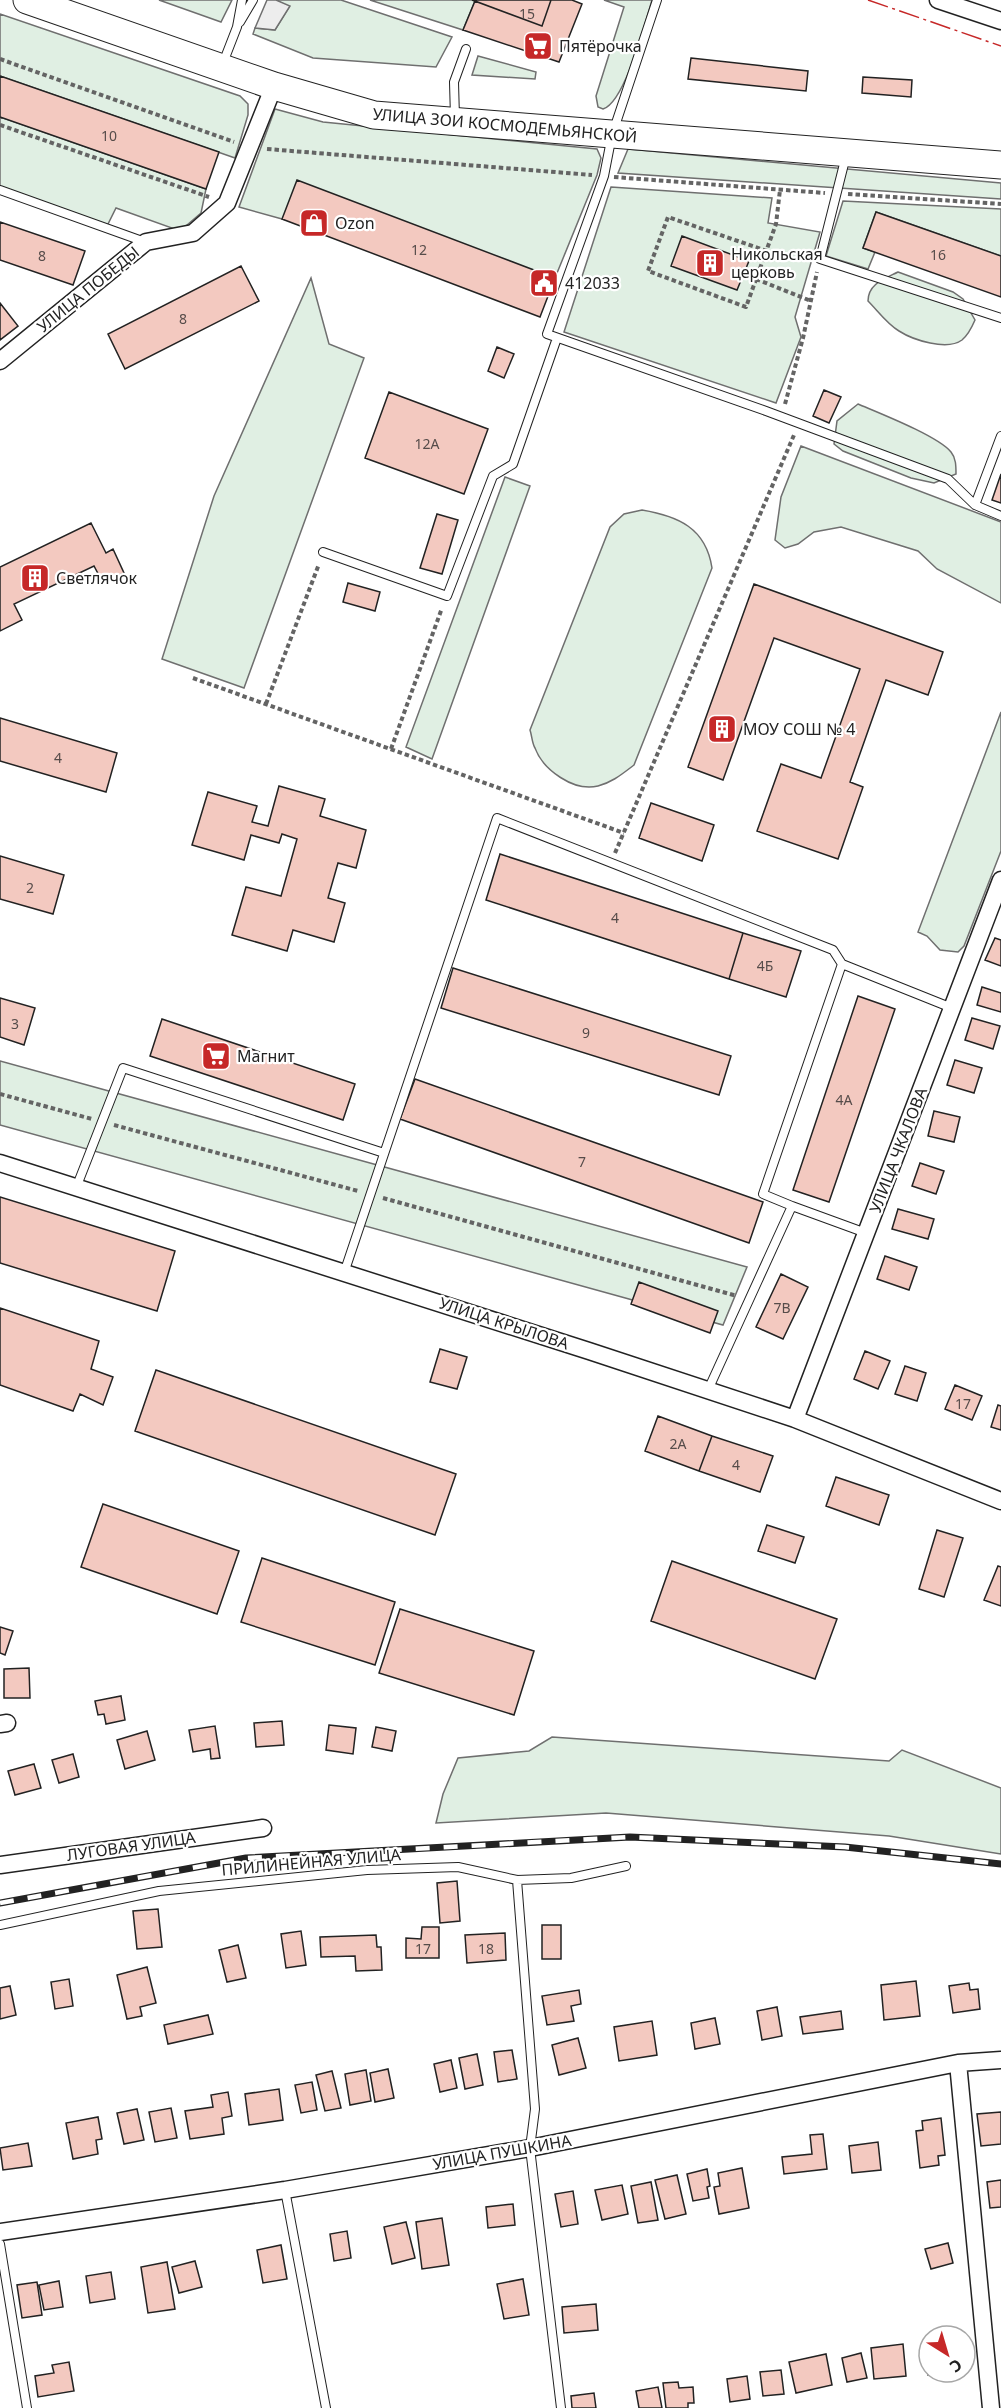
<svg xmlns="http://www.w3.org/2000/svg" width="1001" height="2408" viewBox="0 0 1001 2408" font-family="'Noto Sans',sans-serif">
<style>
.green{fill:#e0efe3;stroke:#6f6f6f;stroke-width:1.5}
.parking{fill:#ededed;stroke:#6f6f6f;stroke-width:1.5}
.building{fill:#f3c9c0;stroke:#222;stroke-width:1.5}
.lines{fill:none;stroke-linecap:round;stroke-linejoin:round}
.lane-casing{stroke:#222;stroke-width:10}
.street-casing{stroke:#222;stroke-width:19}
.primary-casing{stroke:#222;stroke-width:29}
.path{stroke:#646464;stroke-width:4;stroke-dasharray:4.5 3;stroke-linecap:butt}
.lane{stroke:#fff;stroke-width:8}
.street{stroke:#fff;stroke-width:16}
.primary{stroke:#fff;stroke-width:27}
.rail-casing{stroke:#222;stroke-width:7}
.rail{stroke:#fff;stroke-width:4.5;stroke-dasharray:14;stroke-linecap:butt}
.power{stroke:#c62828;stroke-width:1.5;stroke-dasharray:21 4.5 3 4.5;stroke-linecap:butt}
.labels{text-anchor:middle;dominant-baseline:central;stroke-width:4.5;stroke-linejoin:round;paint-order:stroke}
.number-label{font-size:14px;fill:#564c4a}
.poi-label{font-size:16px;fill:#222;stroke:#fff;text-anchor:start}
.street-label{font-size:16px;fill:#222;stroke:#fff}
</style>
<rect width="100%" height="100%" fill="#fff"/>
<path class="green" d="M159,0H232L221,22Z
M276,0H341L452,37L436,67L313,58L253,34L255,28L275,30L289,7Z
M370,0H472L475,1L463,30Z
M604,0H652C645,23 625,102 603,109L598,107L596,96L624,7Z
M0,14L240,96L248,104V115L235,158L0,76Z
M478,56L536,72L535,79L472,75Z
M275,109L323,122L597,149L601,158L597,175L555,278L282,219L239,207Z
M0,117L206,189L201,213L180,231L116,208L106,228L0,190Z
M628,149L1001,183V199L618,173Z
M611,187L772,198L768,223L820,232L795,317L801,337L776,403L564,332Z
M843,201L1001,209V256L876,212L863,248L875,252L868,269L826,256Z
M898,272L953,292L963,299L975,320C972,327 968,335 962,340C947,351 913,340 899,331C887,324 878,311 868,301C868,284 884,279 898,272Z
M311,278L329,344L364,358L244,688L162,659L214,496Z
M858,404C879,413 938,436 951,452C956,458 956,466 956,474L934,483L911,478L843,451L834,444L837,421Z
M801,446L1001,522V603L937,569L918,551L841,527L814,532L798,544L785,548L775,540L781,497Z
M505,477L530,486L432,759L406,747Z
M642,510C678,516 706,528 712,568L634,765C622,774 613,782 598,786C574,792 543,770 535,748C532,743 532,736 530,730L610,527L624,514Z
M1001,712V851L964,946L958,952L940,950L927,936L918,932Z
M0,1061L747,1267L723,1325L0,1125Z
M552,1737L889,1761L902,1750L1001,1788V1854L889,1836L606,1813L436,1823L443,1794L458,1758L529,1751Z"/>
<path class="parking" d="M267,0H276L290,6L275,30L255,28Z"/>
<path class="building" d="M472,0H551L542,26Z
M551,0H572L582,4L559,62L463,30L475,1L542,26Z
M691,58L808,71L806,91L688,79Z
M0,76L219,152L206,189L0,117Z
M863,77L912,80L911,97L862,93Z
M297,180L555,278L540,317L282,219Z
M876,212L1001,256V297L863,248Z
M0,222L85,251L73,285L0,260Z
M682,236L749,261L737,290L671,266Z
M241,266L259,301L125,369L108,334Z
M0,303L18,326L0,340Z
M497,347L514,354L504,378L488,371Z
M824,390L841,397L829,423L813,416Z
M389,392L488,429L464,494L365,458Z
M1001,474V503L992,500Z
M437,514L458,520L442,574L420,568Z
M91,523L106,553L113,549L124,573L103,583L94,566L14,604L22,620L0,631V567Z
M348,583L380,592L375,611L343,602Z
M754,584L943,652L928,695L886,680L850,782L863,787L838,859L757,831L781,764L821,778L860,669L774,638L723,780L688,767Z
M0,718L117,753L106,792L0,761Z
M279,786L325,799L320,816L366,830L356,868L338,863L328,898L345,903L334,942L293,930L287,951L232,935L246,887L281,896L297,839L282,834L279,843L251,835L244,860L192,845L208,792L257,806L252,822L268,826Z
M651,803L714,825L702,861L639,838Z
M500,854L743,933L729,979L486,900Z
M0,856L64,875L53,914L0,899Z
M743,933L801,951L786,997L729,979Z
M995,938L1001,940V966L985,960Z
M453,968L731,1056L719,1095L441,1008Z
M982,987L1001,993V1012L977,1005Z
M858,996L895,1009L829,1202L793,1190Z
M0,998L35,1008L24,1045L0,1037Z
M972,1018L1000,1026L993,1049L965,1040Z
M162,1019L355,1084L343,1120L150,1056Z
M955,1060L982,1068L974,1093L947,1085Z
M415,1079L763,1202L749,1243L400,1119Z
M934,1111L960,1117L954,1142L928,1136Z
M920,1163L944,1171L936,1194L912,1186Z
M0,1197L175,1251L157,1311L0,1263Z
M898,1209L934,1219L928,1239L892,1229Z
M885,1256L917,1267L909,1290L877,1279Z
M781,1274L808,1287L783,1339L756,1327Z
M639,1282L718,1311L710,1333L631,1304Z
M0,1308L99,1341L91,1369L113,1377L103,1405L80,1394L73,1411L0,1385Z
M440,1349L467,1357L457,1389L430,1382Z
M865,1351L890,1361L878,1389L854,1379Z
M905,1366L926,1373L917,1401L895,1394Z
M156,1370L456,1474L435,1535L135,1431Z
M955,1385L982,1396L972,1420L945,1409Z
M998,1405L1001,1406V1430L991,1427Z
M658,1416L712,1436L699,1471L645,1451Z
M712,1436L773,1456L760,1492L699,1471Z
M836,1477L889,1495L879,1525L826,1506Z
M103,1504L239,1551L217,1614L81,1567Z
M767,1525L804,1537L795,1563L758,1551Z
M937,1530L963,1538L944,1597L919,1589Z
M262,1558L395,1602L375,1665L241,1622Z
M672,1561L837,1619L815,1679L651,1621Z
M998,1566L1001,1567V1606L984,1600Z
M400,1609L534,1651L514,1715L379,1673Z
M0,1627L13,1631L5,1655L0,1653Z
M29,1668L30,1698H4V1669Z
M121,1696L125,1720L106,1724L104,1714L98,1715L95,1701Z
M282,1721L284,1745L256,1747L254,1723Z
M329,1725L356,1728L353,1754L326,1750Z
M215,1726L220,1758L211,1759L210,1749L193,1752L189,1730Z
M376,1727L396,1731L392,1751L372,1747Z
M147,1731L155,1760L125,1769L117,1740Z
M73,1754L79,1777L59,1783L52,1760Z
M34,1764L41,1788L15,1795L8,1771Z
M457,1881L460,1921L440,1923L437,1883Z
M158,1909L162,1947L137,1949L133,1911Z
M542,1925H561V1959H542Z
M422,1927H439V1958H406V1938L421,1939Z
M301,1931L306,1965L286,1968L281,1934Z
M505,1933L506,1960L467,1963L465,1935Z
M376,1935L377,1947H381L382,1970L356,1971L355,1956L321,1957L320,1937Z
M238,1945L246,1978L227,1982L219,1950Z
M147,1967L156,2003L140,2007L142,2016L127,2019L117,1975Z
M69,1979L73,2006L55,2009L51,1982Z
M916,1981L920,2016L884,2020L881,1985Z
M969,1983L970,1990L978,1989L980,2009L953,2013L949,1986Z
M10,1986L16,2015L0,2019V1988Z
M579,1990L581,2004L571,2006L574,2021L547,2025L542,1996Z
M777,2007L782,2036L762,2040L757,2011Z
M841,2011L843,2029L803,2034L800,2017Z
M208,2015L213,2034L168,2044L164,2025Z
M715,2018L720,2044L695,2049L691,2023Z
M652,2021L657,2055L619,2061L614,2027Z
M578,2038L586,2068L559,2075L552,2045Z
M512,2050L517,2079L498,2082L494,2052Z
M477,2054L483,2085L465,2089L459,2058Z
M451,2060L457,2088L440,2092L434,2064Z
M388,2069L394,2098L375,2102L370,2073Z
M366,2070L371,2101L350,2105L345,2074Z
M332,2071L341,2108L325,2111L316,2075Z
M312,2082L317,2110L301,2113L295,2085Z
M279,2089L283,2120L249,2125L245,2094Z
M228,2092L232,2116L222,2118L224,2134L190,2139L185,2111L213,2107L211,2095Z
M171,2108L177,2138L155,2142L149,2112Z
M137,2109L144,2140L124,2144L117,2113Z
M1001,2112V2144L981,2146L977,2114Z
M98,2117L102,2139L96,2140L98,2154L73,2159L66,2123Z
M941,2118L945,2155L938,2156L939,2165L920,2168L916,2131L923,2130L922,2121Z
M823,2134L827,2169L784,2174L782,2157L812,2154L810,2135Z
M878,2142L881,2170L852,2173L849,2146Z
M28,2143L32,2166L3,2170L0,2148Z
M742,2168L749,2208L719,2214L714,2187L720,2186L718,2173Z
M707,2169L710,2186L707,2187L709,2198L693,2201L687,2174Z
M677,2175L686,2214L665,2219L655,2180Z
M1001,2180V2207L990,2208L987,2182Z
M651,2182L658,2220L638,2223L631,2186Z
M622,2185L628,2214L602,2220L595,2190Z
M573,2191L578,2224L561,2227L555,2194Z
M513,2204L515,2225L488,2228L486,2207Z
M442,2218L449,2265L422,2269L416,2222Z
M406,2222L415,2258L392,2264L384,2227Z
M347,2231L351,2258L334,2261L330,2234Z
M948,2243L953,2263L931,2269L925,2249Z
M281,2245L287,2279L263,2283L257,2250Z
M195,2261L202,2287L179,2293L172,2267Z
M167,2262L175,2309L148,2313L141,2267Z
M111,2272L115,2299L90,2303L86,2276Z
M523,2279L529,2315L504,2319L497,2284Z
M59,2281L63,2307L44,2310L39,2285Z
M37,2282L42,2315L22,2318L17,2285Z
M596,2304L598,2330L564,2333L562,2307Z
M924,2339H929V2372H951L928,2375Z
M903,2344L906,2376L874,2379L871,2348Z
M861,2353L867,2378L847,2382L842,2358Z
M826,2354L832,2385L796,2393L789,2362Z
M69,2362L74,2391L38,2397L35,2376L54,2373L52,2365Z
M781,2370L784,2394L763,2396L760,2372Z
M747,2376L750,2399L730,2402L727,2379Z
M678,2382L679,2388L693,2387L694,2403H688V2408H666L663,2383Z
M658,2387L662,2408H639L636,2391Z
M594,2393L596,2408H572L571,2396Z"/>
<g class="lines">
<g class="lane-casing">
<path id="lane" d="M657,0L612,135L604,176L547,334L766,411L948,479L975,505L1001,516
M240,22L253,0
M223,63L237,27L242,0
M455,118L454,82L466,49
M846,156L820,259L1001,318
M0,190L145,242
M975,505L1001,436
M323,552L447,596L493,476L513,464L557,338
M76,1188L123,1068L384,1153
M792,1206L763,1194L842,964L952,1008
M344,1273L497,818L833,950L842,964
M708,1390L792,1206L866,1233
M517,1880L535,2109L530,2148L561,2408
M0,1925L159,1891L367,1870L458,1867L517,1880L571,1878L626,1866
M285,2190L326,2408
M0,2244L27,2408"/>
</g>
<g class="street-casing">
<path id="street" d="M938,0L1001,21
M0,361L146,242L193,233L227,203L274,86
M0,1163L589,1351L795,1419L1001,1501
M795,1419L1001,880
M0,1724L7,1723
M0,1865L263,1828
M958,2063L991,2408
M0,2232L285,2190L530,2148L958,2063L1001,2060"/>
</g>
<g class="primary-casing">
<path id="primary" d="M27,0L274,86L374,115L1001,165"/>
</g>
<path class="path" d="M0,59L234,142
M0,125L209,197
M267,149L592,175
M614,177L825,193
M848,194L1001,204
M767,251L668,217L648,271L746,307L776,224L780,190
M756,279L811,301
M785,404L803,338L817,272
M193,678L624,833
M266,704L319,564
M391,749L442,608
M615,853L794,435
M0,1094L92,1119
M114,1125L358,1191
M383,1198L737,1296"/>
<use href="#lane" class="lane"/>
<use href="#street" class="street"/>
<use href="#primary" class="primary"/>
<g class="rail-casing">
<path id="rail" d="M0,1903L246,1858L630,1837L845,1847L1001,1864"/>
</g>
<use href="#rail" class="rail"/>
<path class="power" d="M868,0L1001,46"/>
</g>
<defs>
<g id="supermarket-square" transform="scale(1.5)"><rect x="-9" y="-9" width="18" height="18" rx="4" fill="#c62828" stroke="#fff"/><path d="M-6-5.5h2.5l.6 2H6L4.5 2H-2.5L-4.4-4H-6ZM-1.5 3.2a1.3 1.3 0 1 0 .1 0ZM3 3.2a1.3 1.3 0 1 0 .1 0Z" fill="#fff"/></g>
<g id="shop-square" transform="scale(1.5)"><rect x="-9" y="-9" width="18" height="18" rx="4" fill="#c62828" stroke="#fff"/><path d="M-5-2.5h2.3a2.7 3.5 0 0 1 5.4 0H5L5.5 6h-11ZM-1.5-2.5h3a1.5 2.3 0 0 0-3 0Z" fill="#fff"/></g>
<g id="building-square" transform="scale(1.5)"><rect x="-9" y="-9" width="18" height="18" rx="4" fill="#c62828" stroke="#fff"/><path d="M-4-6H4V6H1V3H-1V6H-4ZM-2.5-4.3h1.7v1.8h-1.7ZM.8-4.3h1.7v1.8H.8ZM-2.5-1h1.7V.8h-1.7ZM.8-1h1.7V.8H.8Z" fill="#fff"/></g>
<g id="civic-square" transform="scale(1.5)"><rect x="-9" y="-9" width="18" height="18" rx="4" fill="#c62828" stroke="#fff"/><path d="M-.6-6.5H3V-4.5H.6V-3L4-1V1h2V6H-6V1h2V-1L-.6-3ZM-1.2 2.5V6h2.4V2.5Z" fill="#fff"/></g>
</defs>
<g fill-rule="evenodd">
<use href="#supermarket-square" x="538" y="46"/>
<use href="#shop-square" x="314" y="223"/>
<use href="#building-square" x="710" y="263"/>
<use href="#civic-square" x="544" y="283"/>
<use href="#building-square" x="35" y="578"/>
<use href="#building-square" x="722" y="729"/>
<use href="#supermarket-square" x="216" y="1056"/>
</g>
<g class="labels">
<g class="number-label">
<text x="527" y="13">15</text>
<text x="109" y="135">10</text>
<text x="419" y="249">12</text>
<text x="938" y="254">16</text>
<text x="42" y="255">8</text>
<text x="183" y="318">8</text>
<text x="427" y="443">12А</text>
<text x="58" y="757">4</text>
<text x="30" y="887">2</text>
<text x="615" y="917">4</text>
<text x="765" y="965">4Б</text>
<text x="15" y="1023">3</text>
<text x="586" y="1032">9</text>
<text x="844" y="1099">4А</text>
<text x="582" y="1161">7</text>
<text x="782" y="1307">7В</text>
<text x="963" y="1403">17</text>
<text x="678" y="1443">2А</text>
<text x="736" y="1464">4</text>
<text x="423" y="1948">17</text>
<text x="486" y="1948">18</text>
</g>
<g class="poi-label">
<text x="559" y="46">Пятёрочка</text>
<text x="335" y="223">Ozon</text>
<text x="731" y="254">Никольская<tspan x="731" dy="18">церковь</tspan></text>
<text x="565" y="283">412033</text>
<text x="56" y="578">Светлячок</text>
<text x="743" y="729">МОУ СОШ № 4</text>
<text x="237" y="1056">Магнит</text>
</g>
<g class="street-label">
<text transform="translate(505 125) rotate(5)">УЛИЦА ЗОИ КОСМОДЕМЬЯНСКОЙ</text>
<text transform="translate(88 289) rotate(-39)">УЛИЦА ПОБЕДЫ</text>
<text transform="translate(898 1150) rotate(-69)">УЛИЦА ЧКАЛОВА</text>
<text transform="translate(504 1323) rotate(18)">УЛИЦА КРЫЛОВА</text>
<text transform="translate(131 1846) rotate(-8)">ЛУГОВАЯ УЛИЦА</text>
<text transform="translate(311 1862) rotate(-5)">ПРИЛИНЕЙНАЯ УЛИЦА</text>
<text transform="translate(502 2152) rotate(-10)">УЛИЦА ПУШКИНА</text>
</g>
</g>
<g transform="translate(947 2354) rotate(143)"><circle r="28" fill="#ffffff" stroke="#a7a7a7" stroke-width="1.5"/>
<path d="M0-4.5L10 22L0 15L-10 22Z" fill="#c62828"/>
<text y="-9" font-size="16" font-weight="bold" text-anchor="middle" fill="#222222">С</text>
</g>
</svg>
